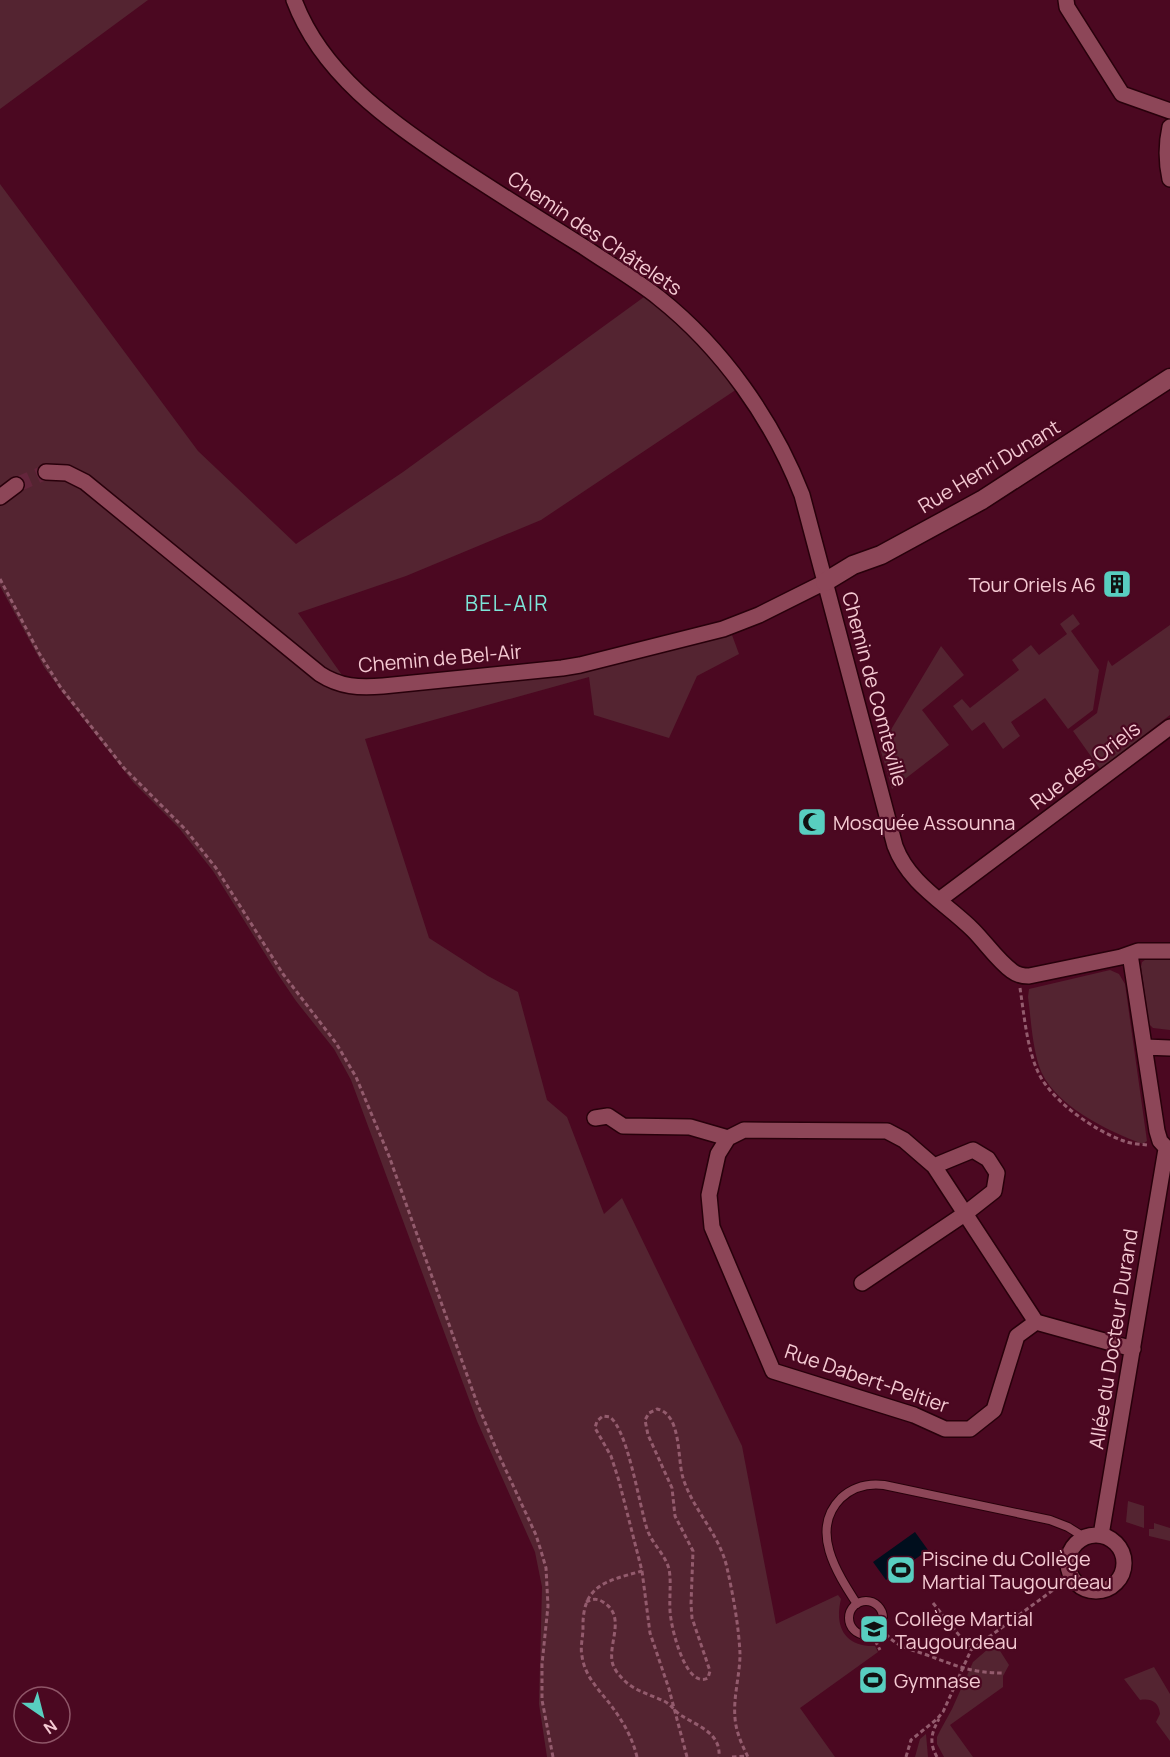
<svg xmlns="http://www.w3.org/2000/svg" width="1170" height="1757" viewBox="0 0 1170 1757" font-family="Manrope,sans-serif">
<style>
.green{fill:#542431}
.water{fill:#000e1d}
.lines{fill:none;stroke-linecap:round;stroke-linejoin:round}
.street-tunnel{stroke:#64253c;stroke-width:15;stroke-dasharray:15 8;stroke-linecap:butt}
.lane-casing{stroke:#28000b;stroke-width:10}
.street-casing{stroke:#28000b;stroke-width:18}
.secondary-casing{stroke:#28000b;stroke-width:21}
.path{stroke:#935b6d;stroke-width:3;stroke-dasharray:4.5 3;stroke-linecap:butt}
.lane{stroke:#8d4658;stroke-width:8}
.street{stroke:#8d4658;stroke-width:15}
.secondary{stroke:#8d4658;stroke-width:18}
.labels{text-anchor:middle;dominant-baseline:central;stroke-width:4.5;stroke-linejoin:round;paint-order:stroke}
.street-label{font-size:20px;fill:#f5cad3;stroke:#4b0821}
.poi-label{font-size:20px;fill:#f5cad3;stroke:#4b0821;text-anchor:start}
.neighbourhood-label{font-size:21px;letter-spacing:1.5px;fill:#7de6d9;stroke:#4b0821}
</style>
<rect width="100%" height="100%" fill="#4b0821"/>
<path class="green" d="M0,0H148L0,109Z
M0,184L198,451L296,544L403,472L655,289L746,383L541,520L406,576L298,613L354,692L584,667L732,635L739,654L697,676L669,738L594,715L589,677L365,739L429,938L488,976L518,992L547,1100L567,1117L604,1214L622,1198L742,1446L776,1624L838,1595L841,1599C834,1627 845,1647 875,1646L878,1652L800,1708L835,1757H547L539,1704L542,1587L535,1552L477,1421L351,1080L334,1049L296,1001L277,973L213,871L179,828L133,782L65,696L44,667L0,586Z
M1073,614L1080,624L1071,631L1099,670L1093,710L1068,729L1045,698L1011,722L1020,736L1003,749L984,722L972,731L953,706L962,699L970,708L1019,670L1012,660L1031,645L1039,655L1067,634L1060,624Z
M1170,625V715L1100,769L1073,731L1097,713L1108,660L1112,666Z
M941,646L964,675L922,710L949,745L892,789L880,748Z
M1149,957L1170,960V1030L1153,1028L1149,1024L1141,967L1142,962Z
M1110,970L1119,974L1125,984L1147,1141L1143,1144C1109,1132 1051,1104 1039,1066C1032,1044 1031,1019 1028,997L1029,989Z
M1128,1501L1144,1506V1528L1126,1522Z
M1154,1523L1170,1528V1541L1149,1536V1529H1154Z
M995,1643L1009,1665L1003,1676V1687L950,1725L973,1757H944L937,1744V1737L941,1729L952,1709L973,1662Z
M1154,1667L1170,1694V1741L1156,1722L1160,1714C1159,1702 1151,1698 1140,1700L1124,1679Z
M926,1734L928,1757H915L920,1739Z"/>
<path class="water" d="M915,1532L928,1550L886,1580L873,1562Z"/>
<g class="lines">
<path class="street-tunnel" d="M16,485L46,472"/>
<g class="lane-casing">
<path id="lane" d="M849 1618a17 17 0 1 1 34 0a17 17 0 1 1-34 0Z
M857,1604C837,1573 809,1530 841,1498C853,1487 868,1483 884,1485L1050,1520L1068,1527L1084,1537"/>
</g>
<g class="street-casing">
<path id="street" d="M294,0C321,73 388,120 449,161C494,191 539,219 584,247C609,264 635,279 659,298C722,348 773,420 802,495L895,846C909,884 946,903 973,930C986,943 997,960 1012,971C1017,975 1022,976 1029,976L1121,957L1138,951H1170
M1066,0L1067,7L1122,94L1170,111
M1170,127C1166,145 1166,161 1170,179
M46,472L67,473L85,482L320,674C340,687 359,688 383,686L562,668L580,665L723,629L759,615L825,582
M0,497L16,485
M939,900L1170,727
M1130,954L1157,1131L1160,1141L1170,1152
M1145,1047L1170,1048
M595,1118L608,1116L623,1126L690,1127L728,1138
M862,1283L966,1213L994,1191L997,1173L988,1159L973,1150L934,1166
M1036,1322L1017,1336L994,1410L970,1429H945L914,1415L773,1371L712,1227L709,1195L718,1154L728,1138L744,1130L887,1131L904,1140L934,1166L1036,1322L1133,1349
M1068 1563a28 28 0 1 1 56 0a28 28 0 1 1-56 0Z
M1101,1535L1166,1149"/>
</g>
<g class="secondary-casing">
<path id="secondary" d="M825,582L853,565L881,555L982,500L1170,378"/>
</g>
<path class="path" d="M0,579L39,653L61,688L124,768L185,829L216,868L283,974L336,1043L356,1077L389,1156L477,1403L497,1451L536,1535L541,1551L546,1568L548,1606L542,1664V1700L553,1757
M1020,988C1024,1014 1027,1050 1039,1074C1053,1102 1095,1131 1124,1141C1131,1144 1140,1144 1147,1145
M586,1602C592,1599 597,1598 603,1602C626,1616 609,1641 612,1661C613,1667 617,1673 621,1677C633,1691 649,1694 664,1701C672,1705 675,1712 682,1716C698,1726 721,1733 719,1757
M933,1603L971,1650
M881,1628C895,1647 907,1648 927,1655C957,1666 971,1673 1004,1673
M872,1634L880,1650
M637,1757C633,1740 625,1725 615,1711C603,1693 585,1679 582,1656C580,1647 583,1637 583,1628C582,1585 606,1581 642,1571
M687,1757L669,1689L650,1633L642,1571L619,1481L611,1456L595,1428L597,1421L603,1416L610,1417C628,1431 639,1504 647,1529C652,1544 665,1554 669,1569C672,1585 668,1603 671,1619C673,1634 687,1689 708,1678L710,1671L692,1618L691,1604L693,1551L675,1516L672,1488L648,1435L645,1420L649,1413L657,1409C682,1414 677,1459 683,1478C693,1510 720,1535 727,1568C733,1594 739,1628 740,1654C740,1675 733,1697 735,1718C736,1732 742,1745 748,1757
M732,1757L747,1756
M906,1757L911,1740L937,1719L943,1712L971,1650L1071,1577
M937,1757C929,1743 931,1733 939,1719"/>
<use href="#lane" class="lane"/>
<use href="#street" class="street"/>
<use href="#secondary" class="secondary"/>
</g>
<defs>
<g id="building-square" transform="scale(1.5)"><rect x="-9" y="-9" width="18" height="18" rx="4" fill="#58cec0" stroke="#4b0821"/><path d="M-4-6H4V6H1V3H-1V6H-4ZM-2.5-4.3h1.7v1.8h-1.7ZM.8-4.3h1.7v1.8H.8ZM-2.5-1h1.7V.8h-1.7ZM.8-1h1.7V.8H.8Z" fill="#111"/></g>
<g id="mosque-square" transform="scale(1.5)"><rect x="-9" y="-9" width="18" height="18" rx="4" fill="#58cec0" stroke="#4b0821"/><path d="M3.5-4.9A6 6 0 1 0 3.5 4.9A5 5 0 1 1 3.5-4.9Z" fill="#111"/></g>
<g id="stadium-square" transform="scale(1.5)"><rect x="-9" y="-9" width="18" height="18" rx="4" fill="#58cec0" stroke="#4b0821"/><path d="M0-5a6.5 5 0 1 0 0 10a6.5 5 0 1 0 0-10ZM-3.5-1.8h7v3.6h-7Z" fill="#111"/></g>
<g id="school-square" transform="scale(1.5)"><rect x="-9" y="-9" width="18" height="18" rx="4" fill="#58cec0" stroke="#4b0821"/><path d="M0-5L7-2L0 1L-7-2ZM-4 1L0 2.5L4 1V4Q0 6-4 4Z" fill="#111"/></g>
</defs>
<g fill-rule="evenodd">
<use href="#building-square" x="1117" y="584"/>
<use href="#mosque-square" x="812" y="822"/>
<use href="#stadium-square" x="901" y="1570"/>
<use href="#school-square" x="874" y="1629"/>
<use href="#stadium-square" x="873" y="1680"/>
</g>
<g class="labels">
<g class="street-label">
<text transform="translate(595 233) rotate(34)">Chemin des Châtelets</text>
<text transform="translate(989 466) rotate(-31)">Rue Henri Dunant</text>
<text transform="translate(440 658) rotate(-5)">Chemin de Bel-Air</text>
<text transform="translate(875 689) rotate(75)">Chemin de Comteville</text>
<text transform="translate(1085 765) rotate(-37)">Rue des Oriels</text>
<text transform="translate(1113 1339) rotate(-81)">Allée du Docteur Durand</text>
<text transform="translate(867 1378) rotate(19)">Rue Dabert-Peltier</text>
</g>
<g class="poi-label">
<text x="1096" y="584" text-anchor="end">Tour Oriels A6</text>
<text x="833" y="822">Mosquée Assounna</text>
<text x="922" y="1558">Piscine du Collège<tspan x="922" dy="23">Martial Taugourdeau</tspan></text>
<text x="895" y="1618">Collège Martial<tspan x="895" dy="23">Taugourdeau</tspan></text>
<text x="894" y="1680">Gymnase</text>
</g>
<g class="neighbourhood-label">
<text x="507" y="603">BEL-AIR</text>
</g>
</g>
<g transform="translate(42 1715) rotate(145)"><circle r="28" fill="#4b0821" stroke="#8f5668" stroke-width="1.5"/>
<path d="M0-4.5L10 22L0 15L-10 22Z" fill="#58cec0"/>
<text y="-9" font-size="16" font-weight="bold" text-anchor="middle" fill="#f5cad3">N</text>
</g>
</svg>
